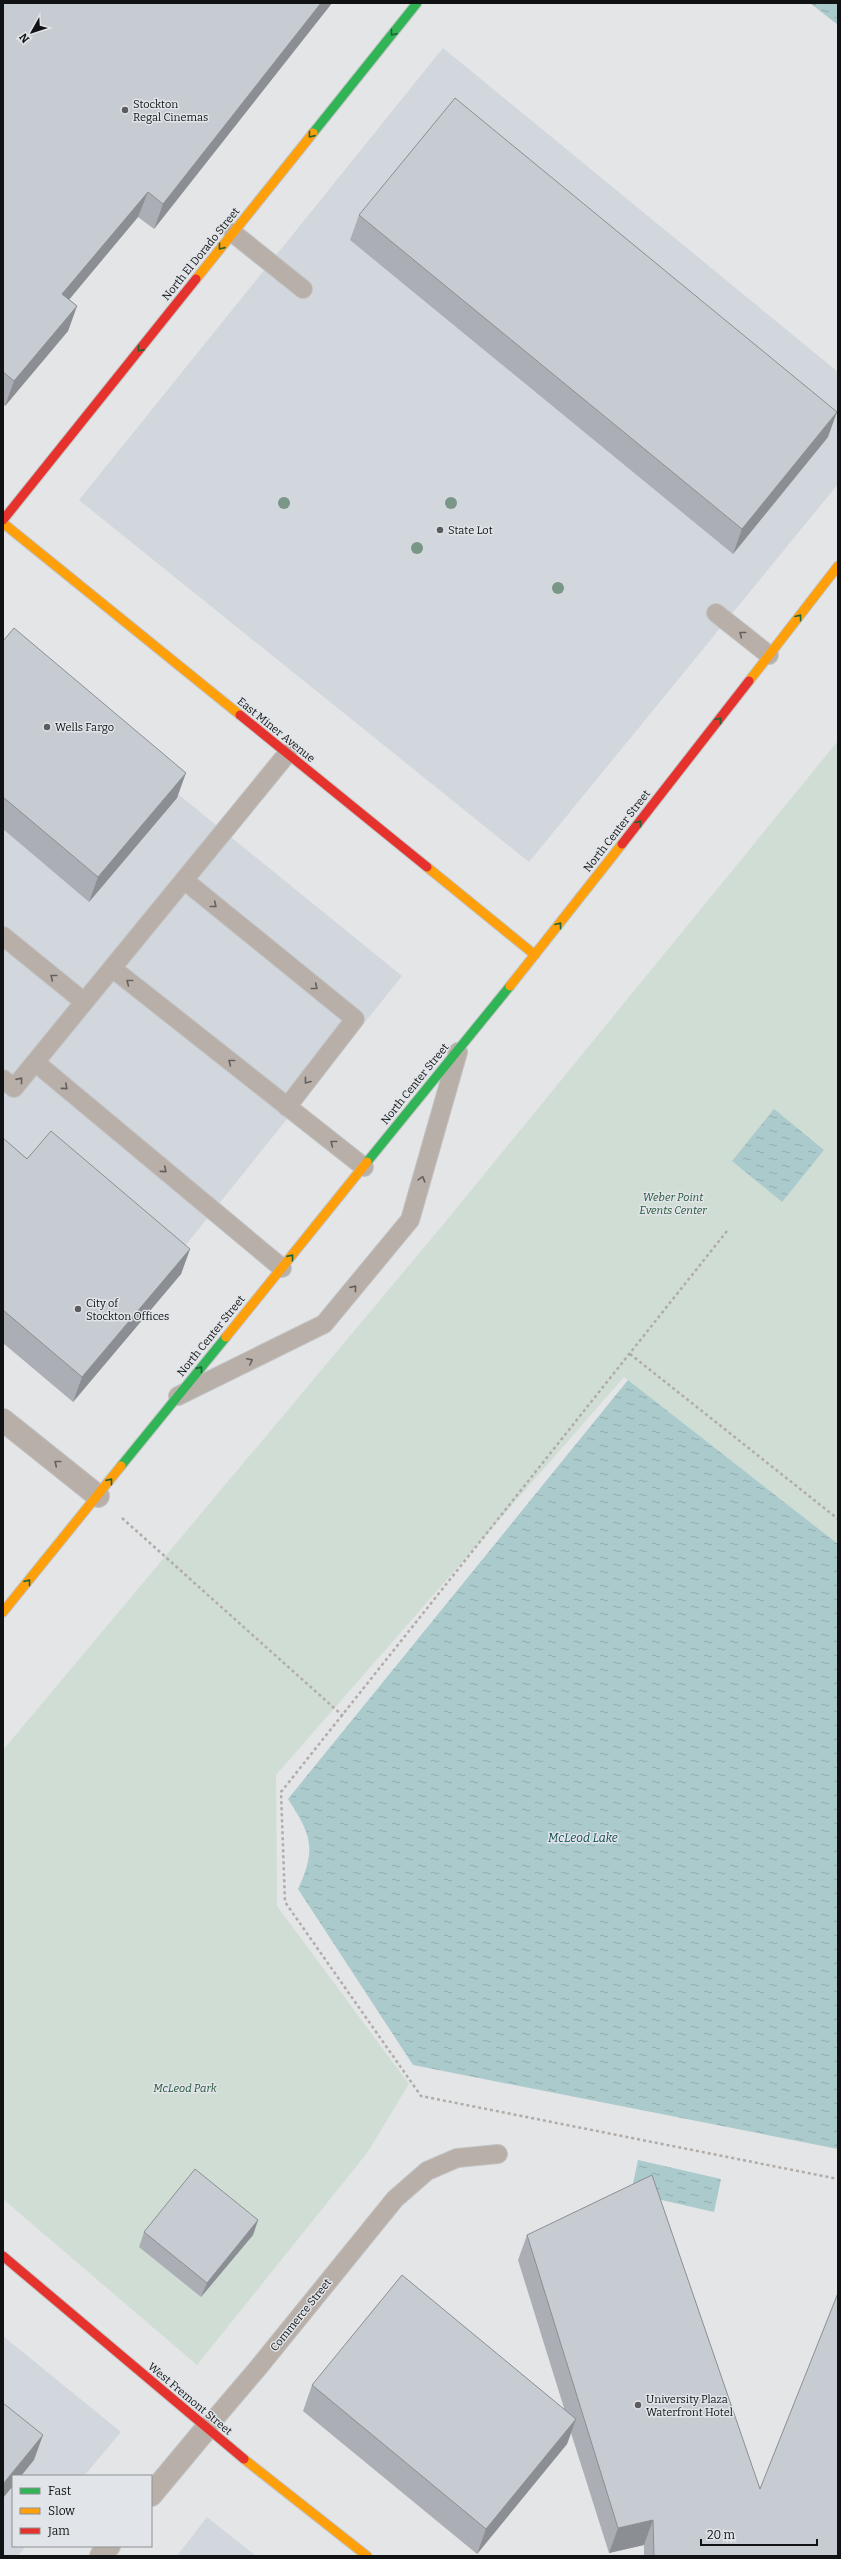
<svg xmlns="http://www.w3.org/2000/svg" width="841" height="2559" viewBox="0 0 841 2559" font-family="Bitter,serif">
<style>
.built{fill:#d1d7dd}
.green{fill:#d0ddd5}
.water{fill:url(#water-ripples)}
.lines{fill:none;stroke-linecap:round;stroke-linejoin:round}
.lane-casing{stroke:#c2c3c4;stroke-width:20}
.street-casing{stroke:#c2c3c4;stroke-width:24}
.fast-casing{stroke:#c2c3c4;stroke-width:11}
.slow-casing{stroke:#c2c3c4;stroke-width:11}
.jam-casing{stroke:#c2c3c4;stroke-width:11}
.path{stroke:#b1aca8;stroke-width:2.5;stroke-dasharray:3 3;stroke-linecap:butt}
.lane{stroke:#b8afa9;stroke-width:18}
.street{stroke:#b8afa9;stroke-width:22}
.fast{stroke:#30b455;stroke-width:9}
.slow{stroke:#ff9f0a;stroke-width:9}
.jam{stroke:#e5322d;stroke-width:9}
.tree{fill:#799687}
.wall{fill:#abafb5}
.shaded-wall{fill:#8b8f93}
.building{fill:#c7ccd2;stroke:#8b8f93}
.oneway{stroke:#206334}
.oneway2{stroke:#64605e}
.poi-dot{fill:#5a5c5d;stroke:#e1e5e9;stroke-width:1.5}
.labels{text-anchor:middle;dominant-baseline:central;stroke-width:3;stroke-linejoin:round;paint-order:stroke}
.poi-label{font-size:11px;fill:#101213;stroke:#e1e5e9;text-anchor:start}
.street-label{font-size:11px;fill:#101213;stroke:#e1e5e9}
.park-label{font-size:11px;font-style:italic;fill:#225538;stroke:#e1e5e9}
.water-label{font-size:12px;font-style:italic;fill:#0c4b4f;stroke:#e1e5e9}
</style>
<defs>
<pattern id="water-ripples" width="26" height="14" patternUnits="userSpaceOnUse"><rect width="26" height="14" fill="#abcacc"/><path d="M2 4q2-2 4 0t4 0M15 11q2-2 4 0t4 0" fill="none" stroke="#92acae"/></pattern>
</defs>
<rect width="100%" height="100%" fill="#e3e5e7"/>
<path class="built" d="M443,48L838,372V484L529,862L79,500Z
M3,652L402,976L66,1394L3,1343Z
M3,2336L121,2432L84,2476H13V2546H26L18,2556H3Z
M207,2517L256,2556H177Z"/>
<path class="green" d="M838,741V1544L624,1377L276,1775L277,1906L409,2084L367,2153L197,2365L3,2199V1750L442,1226Z"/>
<path class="water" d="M810,3H838V25Z
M774,1109L824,1150L782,1202L732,1161Z
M628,1380L838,1544V2149L413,2065L298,1889C317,1849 311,1834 288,1799Z
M638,2160L721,2179L714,2212L631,2193Z"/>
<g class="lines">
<g class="lane-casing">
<path id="lane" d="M233,233L303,289
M716,613L769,655
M184,880L355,1019L287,1107
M3,936L83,1001
M112,968L364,1167
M35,1062L282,1268
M3,1079L14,1088L287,754
M178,1396L324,1324L410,1220L458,1052
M206,2429L258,2368L395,2199L427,2171L457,2158L498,2154"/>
</g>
<g class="street-casing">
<path id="street" d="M3,1420L98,1496
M151,2495L206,2429
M101,2556L109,2546"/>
</g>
<g class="fast-casing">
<path id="fast" d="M313,133L417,3
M367,1162L510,986
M121,1466L226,1337"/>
</g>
<g class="slow-casing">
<path id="slow" d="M196,279L313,133
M3,523L240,715
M749,681L838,566
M427,867L535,955
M510,986L622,844
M226,1337L367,1162
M3,1612L121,1466
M244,2459L367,2556"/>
</g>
<g class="jam-casing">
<path id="jam" d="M3,520L196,279
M240,715L427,867
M622,844L749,681
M3,2256L244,2459"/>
</g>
<path class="path" d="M727,1231L281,1792L285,1902L421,2096L838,2179
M630,1354L838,1519
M122,1518L343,1716"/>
<use href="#lane" class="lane"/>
<use href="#street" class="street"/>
<use href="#fast" class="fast"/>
<use href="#slow" class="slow"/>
<use href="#jam" class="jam"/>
</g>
<g class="tree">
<circle cx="284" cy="503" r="6"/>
<circle cx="451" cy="503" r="6"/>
<circle cx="417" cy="548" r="6"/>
<circle cx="558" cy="588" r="6"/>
</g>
<path class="wall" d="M3,3H332L154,229L138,217L69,299L77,306L68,331L5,406L3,404Z
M359,215L828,437L733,554L350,240Z
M3,641L177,798L89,902L3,829Z
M3,1138L27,1159L190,1249L181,1274L73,1402L3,1343Z
M258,2220L253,2235L201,2297L139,2247L144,2232Z
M527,2235L760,2489L838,2556H644V2545L609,2553L571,2433L567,2444L477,2554L303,2411L312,2385L564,2408L518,2260Z"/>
<path class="shaded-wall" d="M321,3H332L154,229L163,204Z
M148,192L138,217L53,319L62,294Z
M77,306L68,331L5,406L14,381Z
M837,412L828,437L733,554L742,529Z
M186,773L177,798L89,902L98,877Z
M190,1249L181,1274L73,1402L82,1377Z
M258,2220L253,2235L201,2297L207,2283Z
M576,2419L567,2444L477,2554L486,2529Z
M43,2435L34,2460L21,2476H13V2486L3,2498V2484Z
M653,2520L644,2545L609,2553L618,2528Z"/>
<path class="building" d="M3,3H321L163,204L148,192L62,294L77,306L14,381L3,372Z
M455,98L837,412L742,529L359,215Z
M14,628L186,773L98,877L3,797V641Z
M51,1131L190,1249L82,1377L3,1310V1138L27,1159Z
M195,2169L258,2220L207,2283L144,2232Z
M652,2175L760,2489L838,2293V2556H654L653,2520L618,2528L527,2235Z
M402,2275L576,2419L486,2529L312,2385Z
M3,2403L43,2435L3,2484Z"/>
<defs><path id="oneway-chevron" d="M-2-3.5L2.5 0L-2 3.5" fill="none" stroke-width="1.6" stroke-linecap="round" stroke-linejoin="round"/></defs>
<g class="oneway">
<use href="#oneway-chevron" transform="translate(393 33) rotate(129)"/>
<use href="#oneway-chevron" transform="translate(311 135) rotate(129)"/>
<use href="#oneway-chevron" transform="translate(221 247) rotate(129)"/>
<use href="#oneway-chevron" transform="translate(140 349) rotate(129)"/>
<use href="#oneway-chevron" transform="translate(799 617) rotate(-52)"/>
<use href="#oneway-chevron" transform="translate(719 720) rotate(-52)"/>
<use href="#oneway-chevron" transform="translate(639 823) rotate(-52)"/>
<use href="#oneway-chevron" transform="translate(559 925) rotate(-52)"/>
<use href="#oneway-chevron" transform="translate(291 1257) rotate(-51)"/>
<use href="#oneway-chevron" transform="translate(200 1369) rotate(-51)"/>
<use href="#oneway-chevron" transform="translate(110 1481) rotate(-51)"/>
<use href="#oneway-chevron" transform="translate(28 1582) rotate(-51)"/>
</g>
<g class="oneway2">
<use href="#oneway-chevron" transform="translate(742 634) rotate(-142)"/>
<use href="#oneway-chevron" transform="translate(214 905) rotate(39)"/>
<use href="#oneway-chevron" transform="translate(53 977) rotate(-141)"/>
<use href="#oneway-chevron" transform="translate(129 982) rotate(-142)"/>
<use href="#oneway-chevron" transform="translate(315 987) rotate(39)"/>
<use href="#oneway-chevron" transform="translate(231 1062) rotate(-142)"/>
<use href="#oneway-chevron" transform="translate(20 1080) rotate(-51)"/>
<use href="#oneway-chevron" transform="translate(307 1081) rotate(128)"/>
<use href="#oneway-chevron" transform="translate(65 1087) rotate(40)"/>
<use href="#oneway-chevron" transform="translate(333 1143) rotate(-142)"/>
<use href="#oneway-chevron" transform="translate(164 1170) rotate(40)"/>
<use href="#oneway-chevron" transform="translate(422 1179) rotate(-74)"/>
<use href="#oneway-chevron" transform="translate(354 1288) rotate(-51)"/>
<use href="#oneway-chevron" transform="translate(250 1361) rotate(-26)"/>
<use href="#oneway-chevron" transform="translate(57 1463) rotate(-141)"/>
</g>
<g class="poi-dot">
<circle cx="125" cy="110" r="4"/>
<circle cx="440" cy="530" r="4"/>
<circle cx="47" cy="727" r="4"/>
<circle cx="78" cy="1309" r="4"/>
<circle cx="638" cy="2405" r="4"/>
</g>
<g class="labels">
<g class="poi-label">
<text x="133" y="104">Stockton<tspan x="133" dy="13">Regal Cinemas</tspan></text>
<text x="448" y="530">State Lot</text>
<text x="55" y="727">Wells Fargo</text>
<text x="86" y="1303">City of<tspan x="86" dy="13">Stockton Offices</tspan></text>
<text x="646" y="2399">University Plaza<tspan x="646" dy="13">Waterfront Hotel</tspan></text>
</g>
<g class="street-label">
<text transform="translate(201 254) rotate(-51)">North El Dorado Street</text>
<text transform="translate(276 730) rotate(39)">East Miner Avenue</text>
<text transform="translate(617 831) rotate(-52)">North Center Street</text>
<text transform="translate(415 1084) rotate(-51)">North Center Street</text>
<text transform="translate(211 1336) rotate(-51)">North Center Street</text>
<text transform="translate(301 2315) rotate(-51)">Commerce Street</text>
<text transform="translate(190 2399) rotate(40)">West Fremont Street</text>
</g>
<g class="park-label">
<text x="673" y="1197">Weber Point<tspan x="673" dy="13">Events Center</tspan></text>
<text x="185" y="2088">McLeod Park</text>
</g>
<g class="water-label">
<text x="583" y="1838">McLeod Lake</text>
</g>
</g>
<rect width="841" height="2559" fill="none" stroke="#101213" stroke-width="8"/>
<rect x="12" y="2475" width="140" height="72" fill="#e1e5e9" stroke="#8d9193"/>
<rect x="20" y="2488" width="20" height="6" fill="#30b455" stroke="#8d9193"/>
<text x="48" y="2495" font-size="12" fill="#101213">Fast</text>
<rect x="20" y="2508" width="20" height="6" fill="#ff9f0a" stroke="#8d9193"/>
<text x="48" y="2515" font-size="12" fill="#101213">Slow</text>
<rect x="20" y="2528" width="20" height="6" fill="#e5322d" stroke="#8d9193"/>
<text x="48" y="2535" font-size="12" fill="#101213">Jam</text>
<g transform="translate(32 32) rotate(231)" stroke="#e1e5e9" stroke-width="3" paint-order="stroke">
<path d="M0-3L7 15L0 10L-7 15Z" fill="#101213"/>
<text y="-6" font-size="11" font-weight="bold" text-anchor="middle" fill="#101213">N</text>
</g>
<path d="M701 2539v6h116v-6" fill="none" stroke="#101213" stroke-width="2"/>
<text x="707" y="2539" font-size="12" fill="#101213" stroke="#e1e5e9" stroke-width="3" paint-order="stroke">20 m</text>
</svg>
